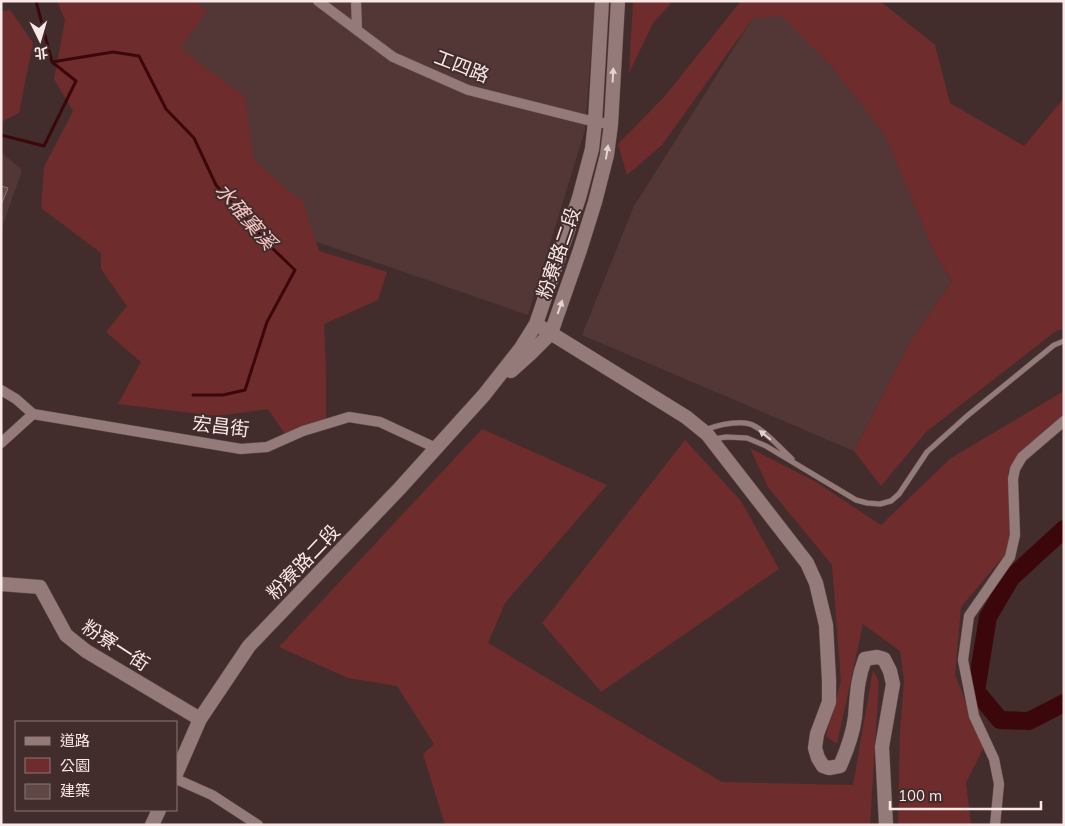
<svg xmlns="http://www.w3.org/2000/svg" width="1065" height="826" viewBox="0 0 1065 826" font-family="Mulish,'Noto Sans TC',sans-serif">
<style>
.built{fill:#533736}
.green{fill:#6f2c2c}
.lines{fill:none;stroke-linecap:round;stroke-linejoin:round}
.stream{stroke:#3c070b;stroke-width:3}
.river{stroke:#3c070b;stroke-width:18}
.building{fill:#5f4746;stroke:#8e7472}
.lane-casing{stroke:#5f4c4c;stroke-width:6}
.street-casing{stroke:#5f4c4c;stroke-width:11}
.secondary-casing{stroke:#5f4c4c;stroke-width:15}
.lane{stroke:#947a79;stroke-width:5}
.street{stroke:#947a79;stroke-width:10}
.secondary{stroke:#947a79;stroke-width:14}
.oneway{fill:#e4d3d2}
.labels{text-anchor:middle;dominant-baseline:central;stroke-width:4;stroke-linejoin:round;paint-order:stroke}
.street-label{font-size:19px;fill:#f8e9e8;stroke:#432d2c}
.water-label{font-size:20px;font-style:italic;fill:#f4c6c4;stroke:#432d2c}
</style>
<rect width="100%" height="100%" fill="#432d2c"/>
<path class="built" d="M110,1H595L585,130L528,315L277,228Z
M781,15L832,67L886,135L936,256L952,281L910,342L854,451L582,335L634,206L753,18Z
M1,152L22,170L1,230Z"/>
<path class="green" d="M57,1H196L207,11L180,48L245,97L254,161L303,202L319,251L387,272L378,300L324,324L326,372V427L287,437L268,409L217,416L118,404L141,362L106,332L127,306L101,269V253L41,208L44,167L73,111L54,79L65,20Z
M633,1H673L653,23L629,73Z
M741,1H880L935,45L950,103L1024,146L1064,98V329L1056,331L926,432L881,486L854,451L910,342L952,281L936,256L885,135L832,67L781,16L753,18L662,145L627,175L618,144L665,96Z
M10,10L33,43L19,113L1,122V11Z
M1064,391V421L1017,456L1008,471L1013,545L961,607L955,675L984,747L966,783L971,825H898L900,731L904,680L900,651L863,624L837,744L826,736L841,681L832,565L768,487L750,448L816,482L881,525L951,458Z
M482,429L607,485L505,603L488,643L722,782L853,785L873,670L879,682L870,825H445L423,754L434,744L397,686L348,678L279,647Z
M685,440L741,501L779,569L601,692L542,623Z"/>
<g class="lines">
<path class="stream" d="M36,1L52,62
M52,62L113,52L139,56L166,109L194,138L216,185L271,247L295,270L267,322L245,390L223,395H193
M1,135L44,146L76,81L52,62"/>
<path class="river" d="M1064,529L1011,578L988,617L976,691L1000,720L1029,721L1064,703"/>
</g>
<path class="building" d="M1,186L8,188L1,205Z"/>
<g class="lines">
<g class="lane-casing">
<path id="lane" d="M704,430C718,425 735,420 750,424C763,428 781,449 792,459
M714,439L726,437L747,438L766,446L856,500L867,503L880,504L891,501L899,494L927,452L967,416L1054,345L1064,341"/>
</g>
<g class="street-casing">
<path id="street" d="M318,1L393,57L468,90L595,122L611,124
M356,1L357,30
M1,390L16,399L33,414L241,449L267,447L303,431L349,417L380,422L436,448
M1,443L33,414
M176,779L212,795L258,825
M995,825L999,784L994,759L974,716L963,660L969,616L1010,557L1015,535L1013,479L1015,469L1022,457L1064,421"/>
</g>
<g class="secondary-casing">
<path id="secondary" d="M536,324L686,417L707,434L807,563L816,583L826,625L829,680V702L817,734L815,748L818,758L823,766L829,768L840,766C847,750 853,734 855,717C857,695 857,680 865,659L877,657L884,659L890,671L893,684L882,747L886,825
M511,371L530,354L551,333L580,250L595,202L607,155L611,124L618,1
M1,584L40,587L66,635L86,651L200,719
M176,774L200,719L249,646L400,488L484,395L521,348L536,324L579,198L592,149L595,122L602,1
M152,825L159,810"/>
</g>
<use href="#lane" class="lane"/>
<use href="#street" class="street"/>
<use href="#secondary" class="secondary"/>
</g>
<defs><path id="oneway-solid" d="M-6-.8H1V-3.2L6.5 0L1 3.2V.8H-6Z" transform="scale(1.25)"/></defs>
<g class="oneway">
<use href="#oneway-solid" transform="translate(613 75) rotate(-87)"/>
<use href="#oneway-solid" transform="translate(607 152) rotate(-81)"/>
<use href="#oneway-solid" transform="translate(560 307) rotate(-71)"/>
<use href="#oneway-solid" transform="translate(765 435) rotate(-141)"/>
</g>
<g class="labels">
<g class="street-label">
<text transform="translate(462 66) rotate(21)">工四路</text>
<text transform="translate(558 253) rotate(-71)">粉寮路二段</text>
<text transform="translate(221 426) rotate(7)">宏昌街</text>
<text transform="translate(303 562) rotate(-46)">粉寮路二段</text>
<text transform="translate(116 645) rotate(33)">粉寮一街</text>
</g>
<g class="water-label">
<text transform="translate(246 216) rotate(49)">水確窠溪</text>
</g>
</g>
<rect width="1065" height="826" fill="none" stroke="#f8e9e8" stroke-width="5"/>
<rect x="15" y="721" width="162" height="90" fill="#432d2c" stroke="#8b7877"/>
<rect x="25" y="737" width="25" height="8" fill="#947a79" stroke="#8b7877"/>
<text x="60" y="746" font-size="15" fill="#f8e9e8">道路</text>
<rect x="25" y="758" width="25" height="15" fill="#6f2c2c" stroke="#8b7877"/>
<text x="60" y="771" font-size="15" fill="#f8e9e8">公園</text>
<rect x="25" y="784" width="25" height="15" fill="#5f4746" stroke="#8b7877"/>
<text x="60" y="796" font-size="15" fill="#f8e9e8">建築</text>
<g transform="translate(40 40) rotate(175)" stroke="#432d2c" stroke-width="4" paint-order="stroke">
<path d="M0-4L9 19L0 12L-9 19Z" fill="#f8e9e8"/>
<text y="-8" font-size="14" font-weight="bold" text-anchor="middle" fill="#f8e9e8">北</text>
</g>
<path d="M890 801v8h151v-8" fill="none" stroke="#f8e9e8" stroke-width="2.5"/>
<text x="898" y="801" font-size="15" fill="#f8e9e8" stroke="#432d2c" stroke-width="4" paint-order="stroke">100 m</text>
</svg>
